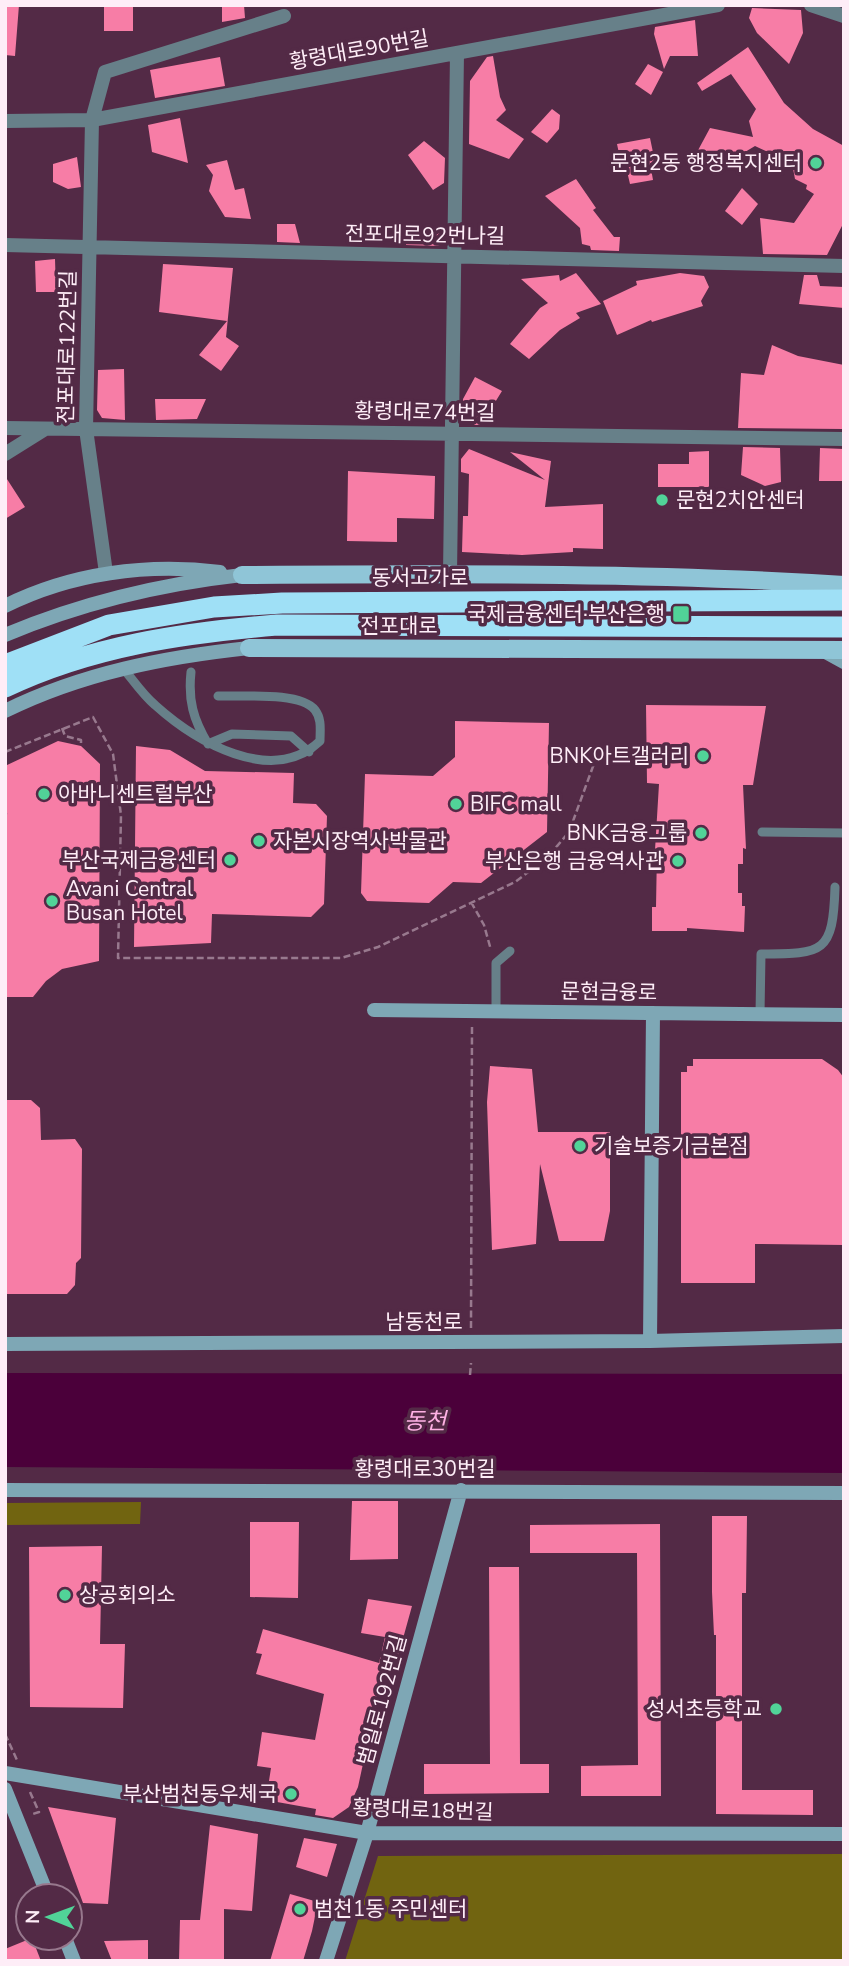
<svg xmlns="http://www.w3.org/2000/svg" width="849" height="1966" viewBox="0 0 849 1966" font-family="'Nunito Sans','Noto Sans KR',sans-serif">
<style>
.green{fill:#716410}
.water{fill:#4b003a}
.building{fill:#f77da6}
.lines{fill:none;stroke-linecap:round;stroke-linejoin:round}
.path{stroke:#98798e;stroke-width:2.5;stroke-dasharray:7 3.5;stroke-linecap:butt}
.lane{stroke:#678089;stroke-width:9}
.street{stroke:#678089;stroke-width:14}
.secondary{stroke:#7ea7b5;stroke-width:14}
.primary{stroke:#8fc5d7;stroke-width:18}
.highway-bridge{stroke:#9fe0f6;stroke-width:21}
.poi-dot{fill:#51d398;stroke:#532a46;stroke-width:2.5}
.labels{text-anchor:middle;dominant-baseline:central;stroke-width:7;stroke-linejoin:round;paint-order:stroke}
.street-label{font-size:21px;fill:#feedf7;stroke:#532a46}
.poi-label{font-size:21px;fill:#feedf7;stroke:#532a46;text-anchor:end}
.water-label{font-size:23px;font-style:italic;fill:#feb1e4;stroke:#532a46}
</style>
<rect width="100%" height="100%" fill="#532a46"/>
<path class="green" d="M141,1502L140,1524L5,1525V1503Z
M844,1854V1961H345L378,1856Z"/>
<path class="water" d="M5,1373L844,1374V1473L5,1467Z"/>
<path class="building" d="M5,5H19L15,56L5,55Z
M104,5H133V31H104Z
M222,5H244L245,18L222,22Z
M752,8L801,10L803,33L789,64L757,33L749,18Z
M695,20L698,56H670L664,69L654,34L655,27Z
M748,47L784,103L813,129L844,146V222L827,255L763,254L760,218L794,223L814,194L806,189L807,185L795,179L792,163L755,146L740,155L696,154L710,128L753,137L749,121L756,109L731,74L702,91L697,83Z
M493,56L500,97L506,110L496,120L524,139L509,159L469,144L470,81L487,57Z
M220,57L225,86L155,98L150,70Z
M648,64L663,72L651,95L635,84Z
M552,109L560,115L559,129L547,143L531,132Z
M180,118L188,163L152,152L148,125Z
M650,138L655,162L650,163L653,180L630,184L626,167L622,168L617,144Z
M424,141L445,158L444,183L433,190L408,155Z
M77,157L81,187L68,189L53,182V164Z
M227,160L235,190L244,188L251,219L225,217L209,191L213,175L206,165Z
M576,179L596,208L593,210L614,237H620L619,251L591,250L590,246L582,244L580,228L545,196Z
M742,188L758,204L742,225L725,211Z
M277,224H295L300,243L277,242Z
M443,232L442,244L438,246L406,245V237Z
M55,259L56,292H36L35,261Z
M163,264L233,268L226,337L239,346L221,371L199,355L227,321L159,312Z
M576,273L601,304L576,313L580,318L560,330L529,359L510,344L540,308L548,303L521,279L559,275L560,281Z
M680,273L704,276L709,287L701,301L703,306L652,322L651,320L617,335L603,301L637,285L636,281Z
M804,275H817L820,286L844,287V308L799,304Z
M772,345L798,356L844,365V429L738,428L741,373L764,375Z
M124,369L125,420L102,418L97,410L98,370Z
M475,377L502,391L481,425H475L462,414L463,399Z
M155,399H206L197,419L156,420Z
M743,447L780,448L781,482L765,486L741,475Z
M820,448L844,449V481H819Z
M469,449L545,480L510,452L551,461L545,507L603,504V549L573,548V552L522,555L462,552L463,516H468L469,474L461,472V459Z
M709,451V487H658V464H689V452Z
M348,471L435,476L434,519L397,518V542L347,541Z
M5,476L25,507L5,519Z
M646,705L766,706L753,785H743L746,849L743,848V864H738V893H742V906H745L744,932L687,928V931H652V907H656L657,850H655L659,784L647,783Z
M455,721L549,723L547,832L481,883L453,882L429,903L367,901L361,893L365,774L433,776L455,757Z
M58,741L81,746L100,764L99,961L62,969L46,981L33,997H5V766Z
M136,746L170,750L205,771L294,773L293,803L316,804L327,816L324,904L311,917L212,914L211,943L134,947Z
M693,1059H822L838,1070L844,1078V1245L755,1244V1283H681V1072H687V1066H693Z
M490,1066L532,1069L538,1132H610V1211L604,1241H559L540,1164L536,1244L492,1250L487,1102Z
M5,1100H31L40,1108L41,1140L75,1139L82,1149L81,1258L76,1263L75,1285L67,1294H5Z
M352,1501H398V1559L350,1560Z
M712,1516H747L746,1593H742V1790H813V1815L716,1814V1635H714L712,1592Z
M250,1522H299L298,1598L250,1597Z
M660,1524L661,1796H581V1766L638,1765L637,1553H530V1525Z
M102,1546L100,1644H125L123,1708L30,1707L29,1547Z
M489,1567H519L520,1764H549V1793L424,1794V1764H490Z
M368,1599L412,1606L394,1671L387,1670L375,1708L358,1787L349,1807L333,1818L315,1815L316,1809L266,1800L271,1768L257,1766L262,1732L315,1740L324,1694L256,1674L262,1654L256,1653L263,1629L379,1663L385,1637L361,1633Z
M48,1807L116,1818L108,1904L83,1903Z
M210,1825L258,1834L252,1911L224,1909V1961H179L180,1920H200Z
M304,1838L337,1844L327,1877L296,1867Z
M290,1894L318,1902L312,1931L303,1961H270Z
M32,1938L41,1961H5V1949Z
M148,1940V1961H112L104,1941Z"/>
<g class="lines">
<path class="path" d="M62,728L65,736L81,740V746
M5,752L93,717L113,754L121,815L118,958H341L378,947L515,882L547,858L569,832L595,761
M5,814L7,813
M471,902L484,925L491,950
M471,1328L472,1027
M470,1375L471,1363
M5,1734L17,1760
M30,1792L39,1812L33,1814"/>
<path class="lane" d="M123,668C133,680 143,695 155,705C195,741 272,787 320,741C320,730 322,719 315,710C300,691 241,697 218,696
M191,672C188,700 193,719 208,744L232,734L291,736L309,752
M762,832L844,833
M496,1011V963L510,951
M760,1014L761,954C824,954 833,953 835,887"/>
<path class="street" d="M811,5L844,16
M5,121L92,120L718,5
M5,245L844,266
M5,428L844,439
M5,454L45,429
M106,573L86,429L92,120L105,72L284,16
M450,574L457,53"/>
<path class="secondary" d="M5,606C71,573 147,563 220,572
M5,635C81,603 161,584 242,575
M824,651L844,662
M5,711C82,673 165,657 249,648
M374,1010L844,1015
M650,1341L653,1013
M5,1344L650,1341L844,1336
M5,1490L844,1493
M5,1773L367,1833L844,1834
M5,1789L48,1896
M65,1938L74,1961
M326,1961L367,1833L461,1490"/>
<path class="primary" d="M242,575C443,574 644,572 844,585
M249,648L844,650"/>
<path class="highway-bridge" d="M5,665L109,625L214,607L282,603L844,600
M5,687C91,646 183,633 277,625L844,627"/>
</g>
<g class="poi-dot">
<circle cx="816" cy="163" r="7"/>
<circle cx="662" cy="500" r="7"/>
<rect x="672" y="605" width="18" height="18" rx="3.5"/>
<circle cx="703" cy="756" r="7"/>
<circle cx="44" cy="794" r="7"/>
<circle cx="456" cy="804" r="7"/>
<circle cx="701" cy="833" r="7"/>
<circle cx="259" cy="841" r="7"/>
<circle cx="230" cy="860" r="7"/>
<circle cx="678" cy="861" r="7"/>
<circle cx="52" cy="901" r="7"/>
<circle cx="580" cy="1146" r="7"/>
<circle cx="65" cy="1595" r="7"/>
<circle cx="776" cy="1709" r="7"/>
<circle cx="291" cy="1794" r="7"/>
<circle cx="300" cy="1909" r="7"/>
</g>
<g class="labels">
<g class="street-label">
<text transform="translate(359 50) rotate(-10)">황령대로90번길</text>
<text transform="translate(425 235) rotate(1)">전포대로92번나길</text>
<text transform="translate(67 347) rotate(-89)">전포대로122번길</text>
<text transform="translate(425 412) rotate(1)">황령대로74번길</text>
<text x="420" y="578">동서고가로</text>
<text x="399" y="626">전포대로</text>
<text transform="translate(609 992) rotate(1)">문현금융로</text>
<text x="424" y="1322">남동천로</text>
<text x="425" y="1469">황령대로30번길</text>
<text transform="translate(382 1700) rotate(-75)">범일로192번길</text>
<text transform="translate(423 1810) rotate(2)">황령대로18번길</text>
</g>
<g class="poi-label">
<text x="802" y="163">문현2동 행정복지센터</text>
<text x="676" y="500" text-anchor="start">문현2치안센터</text>
<text x="665" y="614">국제금융센터·부산은행</text>
<text x="689" y="756">BNK아트갤러리</text>
<text x="58" y="794" text-anchor="start">아바니센트럴부산</text>
<text x="470" y="804" text-anchor="start">BIFC mall</text>
<text x="687" y="833">BNK금융그룹</text>
<text x="273" y="841" text-anchor="start">자본시장역사박물관</text>
<text x="216" y="860">부산국제금융센터</text>
<text x="664" y="861">부산은행 금융역사관</text>
<text x="66" y="889" text-anchor="start">Avani Central<tspan x="66" dy="24">Busan Hotel</tspan></text>
<text x="594" y="1146" text-anchor="start">기술보증기금본점</text>
<text x="79" y="1595" text-anchor="start">상공회의소</text>
<text x="762" y="1709">성서초등학교</text>
<text x="277" y="1794">부산범천동우체국</text>
<text x="314" y="1909" text-anchor="start">범천1동 주민센터</text>
</g>
<g class="water-label">
<text x="425" y="1421">동천</text>
</g>
</g>
<rect width="849" height="1966" fill="none" stroke="#feedf7" stroke-width="14"/>
<g transform="translate(49 1917) rotate(271)"><circle r="33" fill="#532a46" stroke="#97788d" stroke-width="2"/>
<path d="M0-5L12 26L0 18L-12 26Z" fill="#51d398"/>
<text y="-10" font-size="19" font-weight="bold" text-anchor="middle" fill="#feedf7">N</text>
</g>
</svg>
